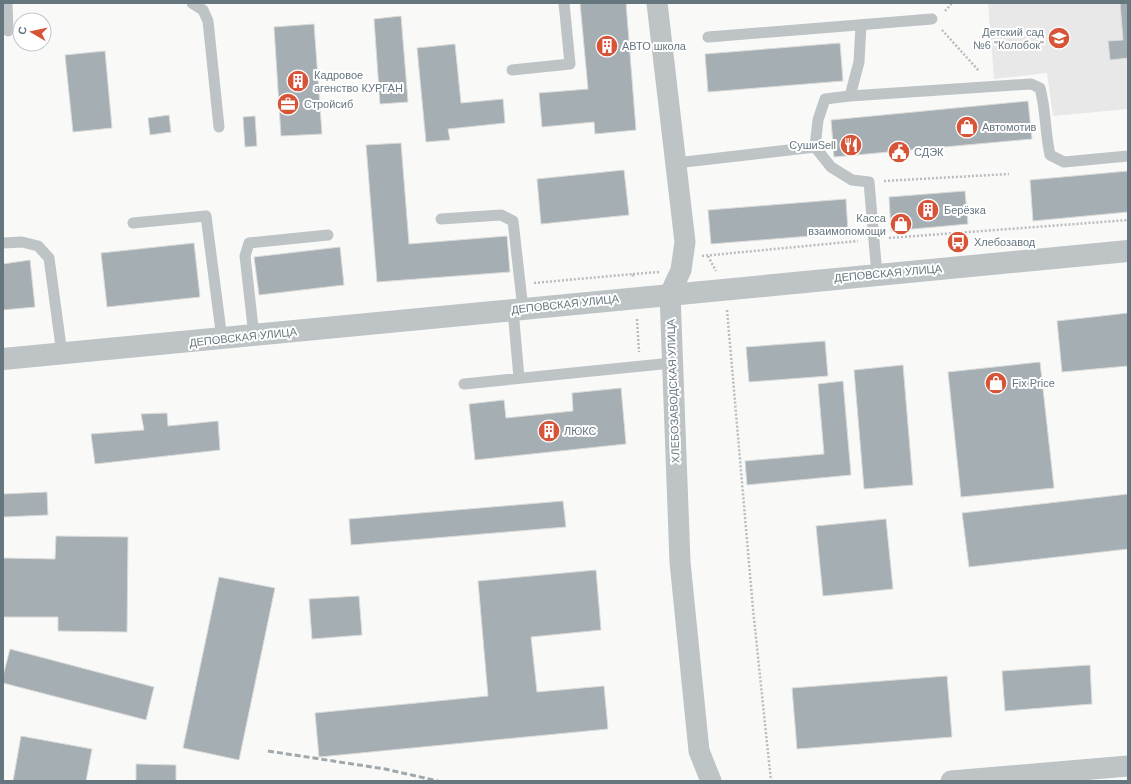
<svg xmlns="http://www.w3.org/2000/svg" width="1131" height="784" viewBox="0 0 1131 784" font-family="Arial,sans-serif">
<style>
.built{fill:#e7e8e7}
.building{fill:#a5aeb3;stroke:#dbdbd9}
.lines{fill:none;stroke-linecap:round;stroke-linejoin:round}
.path{stroke:#b9bdbf;stroke-width:2.5;stroke-dasharray:2 2;stroke-linecap:butt}
.service{stroke:#bec3c6;stroke-width:11}
.minor{stroke:#bec3c6;stroke-width:21}
.tertiary{stroke:#bec3c6;stroke-width:22}
.rail{stroke:#a0a8ac;stroke-width:3;stroke-dasharray:6 3;stroke-linecap:butt}
.labels{text-anchor:middle;dominant-baseline:central;stroke-width:4;stroke-linejoin:round;paint-order:stroke}
.poi-label{font-size:11px;fill:#66767f;stroke:#fff;text-anchor:start}
.street-label{font-size:11px;fill:#66767f;stroke:#fff}
</style>
<rect width="100%" height="100%" fill="#f9f9f7"/>
<path class="built" d="M988,3H1128V109L1053,116L1047,73L994,79Z"/>
<path class="building" d="M580,3H626L636,130L595,134L594,122L542,127L539,93L588,89Z
M1120,3H1128V58L1110,60L1108,41L1123,40Z
M401,16L408,102L380,104L374,19Z
M314,24L322,134L281,136L274,27Z
M840,43L843,81L708,92L705,54Z
M455,44L461,103L503,99L505,123L448,129L450,140L426,142L417,48Z
M105,51L112,128L73,132L65,55Z
M1028,101L1032,139L834,157L831,120Z
M169,115L171,132L150,135L148,118Z
M255,116L257,146L245,147L243,117Z
M401,143L409,244L507,236L510,272L377,282L366,145Z
M624,170L629,215L541,224L537,179Z
M1128,171V212L1033,221L1030,180Z
M965,191L968,224L891,231L889,197Z
M846,199L848,233L711,244L708,210Z
M194,243L200,297L107,307L101,253Z
M340,247L344,285L259,295L254,257Z
M30,260L35,307L3,310V264Z
M1128,313V366L1062,372L1057,321Z
M825,341L828,376L749,382L746,347Z
M1040,362L1054,488L961,497L948,372Z
M903,365L913,485L864,489L854,370Z
M843,381L851,475L747,485L745,461L824,454L818,384Z
M621,388L626,444L475,460L469,404L504,400L506,418L573,411L572,393Z
M167,413L168,426L218,421L220,450L95,464L91,434L144,430L141,414Z
M47,492L48,515L3,517V494Z
M1128,494V549L969,567L962,513Z
M563,501L566,527L351,545L349,519Z
M886,519L893,589L823,596L816,526Z
M56,536L128,537L127,632L58,631V617H3V558L55,559Z
M596,570L601,630L531,637L537,692L604,686L608,729L319,757L315,713L488,696L478,581Z
M219,577L275,588L239,760L183,748Z
M359,596L362,635L312,639L309,599Z
M10,649L154,687L146,720L3,683V676Z
M1090,665L1092,704L1005,711L1002,671Z
M947,676L952,737L797,749L792,688Z
M21,736L92,749L86,781H13Z
M136,764L176,765V781H136Z"/>
<g class="lines">
<path class="path" d="M945,11L952,3
M942,30L979,71
M884,181L1009,174
M889,238L1128,220
M702,256L858,241
M708,256L716,271
M633,274L659,272
M534,283L633,274V278
M727,310L753,609L771,781
M637,319L639,352"/>
<path class="service" d="M7,3L8,31
M192,3L203,10L208,21L219,127
M861,25L859,62L850,96L825,99L818,120L815,147L831,167L852,180L869,182L877,275
M708,37L932,19
M512,70L570,64L564,3
M850,96L1031,84L1040,88C1046,110 1045,133 1050,155L1064,162L1128,156
M676,163L815,147
M441,219L501,215L513,221L523,309
M133,223L206,216L222,339
M3,243L22,242L38,246L49,258L62,354
M513,310L519,378
M254,336L245,256L249,243L328,235
M464,384L672,363"/>
<path class="minor" d="M657,3L685,242L681,270L670,294L680,562L699,751L711,781
M951,781L1128,766"/>
<path class="tertiary" d="M3,359L1128,251"/>
<path class="rail" d="M268,751L385,769L438,781"/>
</g>
<defs>
<g id="school-disc" transform="scale(1.15)"><circle r="9.5" fill="#d75438" stroke="#fff"/><path d="M0-5L7-2L0 1L-7-2ZM-4 1L0 2.5L4 1V4Q0 6-4 4Z" fill="#fff"/></g>
<g id="building-disc" transform="scale(1.15)"><circle r="9.5" fill="#d75438" stroke="#fff"/><path d="M-4-6H4V6H1V3H-1V6H-4ZM-2.5-4.3h1.7v1.8h-1.7ZM.8-4.3h1.7v1.8H.8ZM-2.5-1h1.7V.8h-1.7ZM.8-1h1.7V.8H.8Z" fill="#fff"/></g>
<g id="office-disc" transform="scale(1.15)"><circle r="9.5" fill="#d75438" stroke="#fff"/><path d="M-6-3h4V-5.5h4V-3h4V5H-6ZM-1-4.5V-3h2v-1.5ZM-6 0V1H6V0Z" fill="#fff"/></g>
<g id="shop-disc" transform="scale(1.15)"><circle r="9.5" fill="#d75438" stroke="#fff"/><path d="M-5-2.5h2.3a2.7 3.5 0 0 1 5.4 0H5L5.5 6h-11ZM-1.5-2.5h3a1.5 2.3 0 0 0-3 0Z" fill="#fff"/></g>
<g id="restaurant-disc" transform="scale(1.15)"><circle r="9.5" fill="#d75438" stroke="#fff"/><path d="M-5-6h1v4h1v-4h1v4h1v-4h1v5L-1.5 .5V6h-2V.5L-5-1ZM5-6V6H3V1.5H1.5Q1.5-4 5-6Z" fill="#fff"/></g>
<g id="civic-disc" transform="scale(1.15)"><circle r="9.5" fill="#d75438" stroke="#fff"/><path d="M-.6-6.5H3V-4.5H.6V-3L4-1V1h2V6H-6V1h2V-1L-.6-3ZM-1.2 2.5V6h2.4V2.5Z" fill="#fff"/></g>
<g id="bus-disc" transform="scale(1.15)"><circle r="9.5" fill="#d75438" stroke="#fff"/><path d="M-5-6H5V4H4V6H2V4H-2V6H-4V4H-5ZM-3.5-4V0h7V-4ZM-3.5 1.2v1.5H-2V1.2ZM2 1.2v1.5H3.5V1.2Z" fill="#fff"/></g>
</defs>
<g fill-rule="evenodd">
<use href="#school-disc" x="1059" y="38"/>
<use href="#building-disc" x="607" y="46"/>
<use href="#building-disc" x="298" y="81"/>
<use href="#office-disc" x="288" y="104"/>
<use href="#shop-disc" x="967" y="127"/>
<use href="#restaurant-disc" x="851" y="145"/>
<use href="#civic-disc" x="899" y="152"/>
<use href="#building-disc" x="928" y="210"/>
<use href="#shop-disc" x="901" y="224"/>
<use href="#bus-disc" x="958" y="242"/>
<use href="#shop-disc" x="996" y="383"/>
<use href="#building-disc" x="549" y="431"/>
</g>
<g class="labels">
<g class="poi-label">
<text x="1044" y="32" text-anchor="end">Детский сад<tspan x="1044" dy="13">№6 "Колобок"</tspan></text>
<text x="622" y="46">АВТО школа</text>
<text x="314" y="75">Кадровое<tspan x="314" dy="13">агенство КУРГАН</tspan></text>
<text x="304" y="104">Стройсиб</text>
<text x="982" y="127">Автомотив</text>
<text x="836" y="145" text-anchor="end">СушиSell</text>
<text x="914" y="152">СДЭК</text>
<text x="944" y="210">Берёзка</text>
<text x="886" y="218" text-anchor="end">Касса<tspan x="886" dy="13">взаимопомощи</tspan></text>
<text x="974" y="242">Хлебозавод</text>
<text x="1012" y="383">Fix Price</text>
<text x="564" y="431">ЛЮКС</text>
</g>
<g class="street-label">
<text transform="translate(888 273) rotate(-5)">ДЕПОВСКАЯ УЛИЦА</text>
<text transform="translate(565 304) rotate(-6)">ДЕПОВСКАЯ УЛИЦА</text>
<text transform="translate(243 337) rotate(-6)">ДЕПОВСКАЯ УЛИЦА</text>
<text transform="translate(673 391) rotate(-92)">ХЛЕБОЗАВОДСКАЯ УЛИЦА</text>
</g>
</g>
<rect width="1131" height="784" fill="none" stroke="#66767f" stroke-width="8"/>
<g transform="translate(32 32) rotate(279)"><circle r="19" fill="#ffffff" stroke="#c2c8cc"/>
<path d="M0-3L7 15L0 10L-7 15Z" fill="#d75438"/>
<text y="-6" font-size="11" font-weight="bold" text-anchor="middle" fill="#66767f">С</text>
</g>
</svg>
